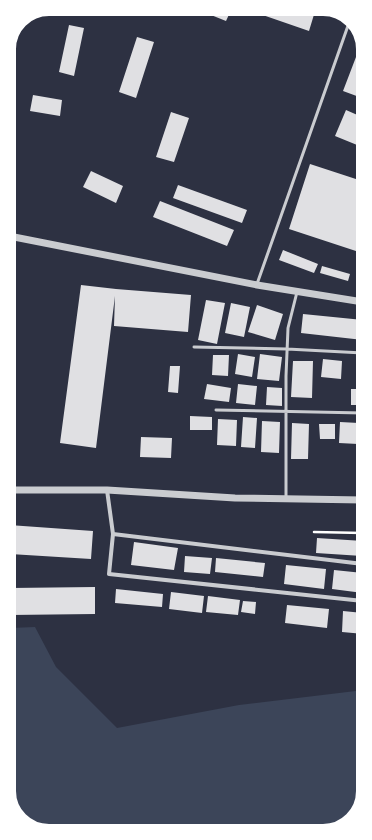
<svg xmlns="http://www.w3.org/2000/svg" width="372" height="840" viewBox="0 0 372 840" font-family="Quicksand,sans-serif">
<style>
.green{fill:#3c4559}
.building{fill:#e0e0e3}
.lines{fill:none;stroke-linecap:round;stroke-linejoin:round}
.path{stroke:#fff;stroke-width:2.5}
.service{stroke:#caccd0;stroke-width:3}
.minor{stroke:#caccd0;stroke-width:4}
.tertiary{stroke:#caccd0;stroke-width:7}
.rim{fill:none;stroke:#fff;stroke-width:2}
</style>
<rect width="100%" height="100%" fill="#2d3142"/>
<path class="green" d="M35,627L56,667L117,728L239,705L364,690V791L357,814L336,830L46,832L24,823L10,804V628Z"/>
<path class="building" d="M202,8H232L226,21L201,11Z
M242,8H316L309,31Z
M69,25L84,28L74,76L59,72Z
M137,37L154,42L136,98L119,92Z
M356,57L362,59V98L343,91Z
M33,95L62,100L60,116L30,111Z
M346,110L362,117V147L335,136Z
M171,112L189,118L174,162L156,157Z
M310,164L362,181V253L289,229Z
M91,171L123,186L116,203L83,187Z
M178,185L247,210L242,223L173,198Z
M160,201L234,230L227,246L153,217Z
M283,250L318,264L314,273L279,260Z
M322,266L350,274L348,281L320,273Z
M81,285L116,289L191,295L188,332L114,326L115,296L96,448L60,443Z
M206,300L225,303L217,344L198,340Z
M231,303L250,307L244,337L225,333Z
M257,305L283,314L275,340L248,332Z
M303,314L363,320V340L301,333Z
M238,354L255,357L252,377L235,374Z
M260,354L282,357L279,381L257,379Z
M213,355H229L228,376L212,375Z
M323,359L342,361L341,379L321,377Z
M293,361H313L312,398L291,397Z
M170,366H180L178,393L168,392Z
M207,384L231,388L229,402L204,399Z
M238,384L257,386L255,405L236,403Z
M267,387L282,388V406L266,405Z
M351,389H363V405H351Z
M190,416L212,417V430H190Z
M243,417L257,418L255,448L241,447Z
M218,419L237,420L236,446L217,445Z
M262,421L280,422L279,453L261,452Z
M340,422L359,423L358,444L339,443Z
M292,423L309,424L308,459H291Z
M319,424H335V439H320Z
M141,437L172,438L171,458L140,457Z
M9,525L93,531L91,559L10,554Z
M317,538L363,541L362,556L316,553Z
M134,542L178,548L174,570L131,565Z
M185,556L212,558L210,574L184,572Z
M216,558L265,563L263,577L215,572Z
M286,565L326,569L324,589L284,584Z
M334,570L363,573V593L332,589Z
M95,587V614L10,615V588Z
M116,589L163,594L162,607L115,603Z
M171,592L204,596L202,613L169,609Z
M208,596L240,600L238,615L206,612Z
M243,601L256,602L255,614L241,612Z
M287,605L329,609L327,628L285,623Z
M343,611L363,613L364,634L342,632Z"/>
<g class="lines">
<path class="path" d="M314,532L363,533"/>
<path class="service" d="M257,284L350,20
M194,347L287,349L363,353
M216,410L363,413
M286,499V376L288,328L297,292"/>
<path class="minor" d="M107,490L113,534L109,574L363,601
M113,534L363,564"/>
<path class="tertiary" d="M8,59L12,39
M9,236L257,285L363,302
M9,490H107L235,498L363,500"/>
</g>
<path d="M0 0H372V840H0ZM49 15H323A34 34 0 0 1 357 49V791A34 34 0 0 1 323 825H49A34 34 0 0 1 15 791V49A34 34 0 0 1 49 15Z" fill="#fff" fill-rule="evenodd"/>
<path class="rim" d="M49 15H323A34 34 0 0 1 357 49V791A34 34 0 0 1 323 825H49A34 34 0 0 1 15 791V49A34 34 0 0 1 49 15Z"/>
</svg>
